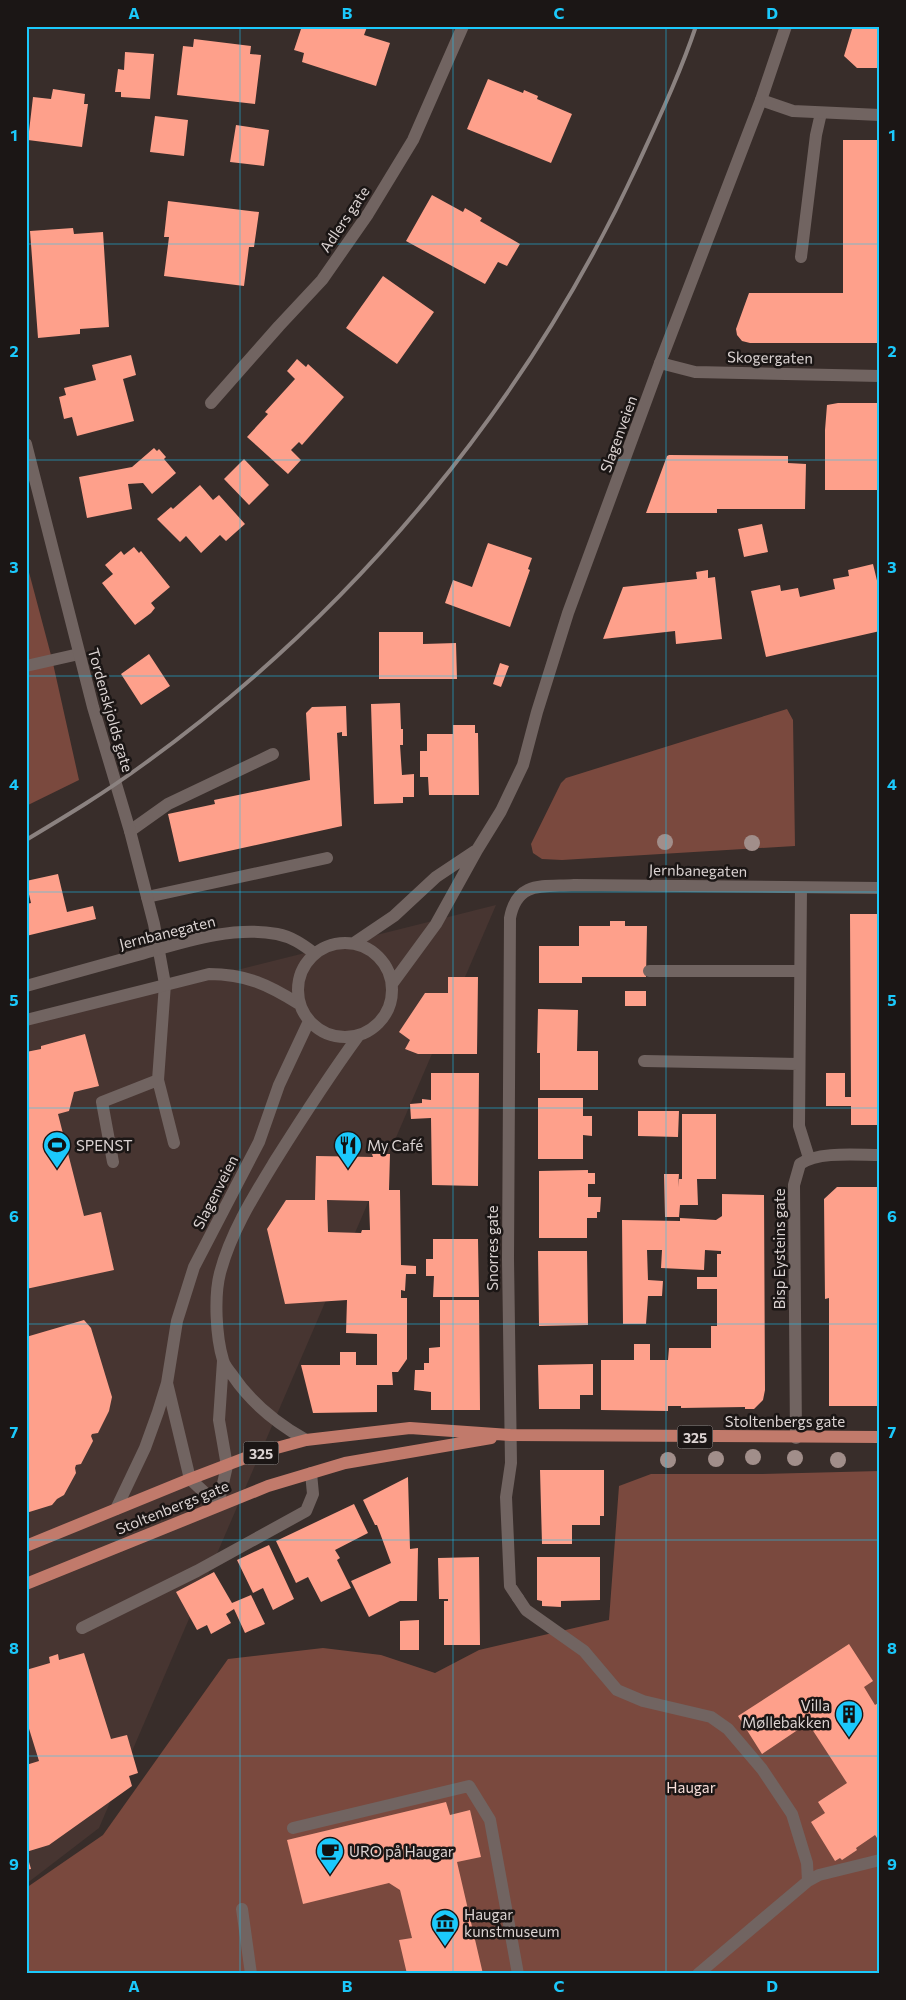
<svg xmlns="http://www.w3.org/2000/svg" width="906" height="2000" viewBox="0 0 906 2000" font-family="Commissioner,sans-serif">
<style>
.built{fill:#473531}
.green{fill:#7a493e}
.building{fill:#fea08b;fill-rule:evenodd}
.lines{fill:none;stroke-linecap:round;stroke-linejoin:round}
.lane{stroke:#716461;stroke-width:12}
.street{stroke:#716461;stroke-width:12}
.secondary{stroke:#716461;stroke-width:12}
.primary{stroke:#c17a6b;stroke-width:12}
.rail{stroke:#8b8280;stroke-width:4}
.tree{fill:#a18e8a}
.grid{fill:none;stroke:#1bc9fc;stroke-width:1;stroke-opacity:0.55}
.labels{text-anchor:middle;dominant-baseline:central;stroke-width:5;stroke-linejoin:round;paint-order:stroke}
.shield{fill:#1b1615;stroke:#a19a99;stroke-width:1}
.shield-label{font-size:14px;font-weight:bold;fill:#dbd3d2}
.street-label{font-size:15px;fill:#dbd3d2;stroke:#1b1615}
.poi-label{font-size:15px;fill:#dbd3d2;stroke:#1b1615;text-anchor:start}
.park-label{font-size:15px;fill:#f7ded8;stroke:#1b1615}
.neatline{fill:none;stroke:#1bc9fc;stroke-width:2}
.grid-label{font-size:16px;text-anchor:middle;font-weight:bold;fill:#1bc9fc}
</style>
<rect width="100%" height="100%" fill="#382d2a"/>
<path class="built" d="M496,905L99,1828L26,1884V1023Z"/>
<path class="green" d="M26,561L52,659L79,780L26,806Z
M787,709L793,720L795,846L562,860L542,859L533,853L531,844L561,783L566,778Z
M880,1471V1974H26V1888L103,1835L228,1659L323,1648L381,1655L435,1673L479,1650L609,1620L619,1486L651,1474H759Z"/>
<path class="building" d="M302,26H364L367,27L364,35L390,43L376,86L302,62L304,53L294,50Z
M853,26H880V68H857L844,56Z
M194,39L251,46L250,54L261,55L255,104L177,95L183,46L193,47Z
M125,52L154,54L150,99L121,97V92H115L118,69L124,70Z
M488,79L523,93L524,90L538,96L537,99L572,114L551,163L467,129Z
M53,89L85,94L84,104H88L82,147L28,140L33,97L51,99Z
M155,116L188,120L184,156L150,152Z
M236,125L269,130L264,166L230,162Z
M843,140H880V343H750L742,341L737,335L736,329L749,293H843Z
M432,195L463,212L465,208L482,218L480,221L520,244L507,266L498,262L485,284L406,241Z
M168,201L259,212L254,247H249L244,286L164,276L169,237H164Z
M73,228L74,234L103,232L109,327L80,329V334L38,338L30,231Z
M383,276L434,312L397,364L346,328Z
M131,355L136,375L123,379L134,421L77,436L72,417L64,419L59,397L66,395L64,388L96,380L92,365Z
M297,359L306,367L308,364L344,397L302,445L299,442L291,450L301,460L288,474L247,437L268,414L265,412L295,379L287,371Z
M838,403H880V490H825V430L827,405Z
M154,448L157,451L159,449L166,457L164,459L176,473L152,494L143,483L128,484L132,509L87,518L79,477L132,467Z
M669,455L788,456V463L806,464L805,509H717V513H646L667,456Z
M244,459L269,485L249,505L224,479Z
M200,485L213,500L219,495L245,524L226,541L220,535L201,553L186,536L180,542L157,519L171,507L173,509Z
M762,524L768,552L744,557L738,529Z
M488,543L532,558L528,569L530,570L510,627L445,603L453,580L472,587Z
M134,547L139,553L141,551L170,587L151,603L155,608L151,613L135,625L102,583L113,574L105,565L121,551L124,555Z
M873,564L880,593V631L766,657L751,591L780,585L781,591L798,588L800,597L835,589L833,579L849,576L848,570Z
M708,570V578L715,577L722,639L676,644L675,631L603,639L623,587L697,579L696,572Z
M379,632H423V644L456,643L457,679H379Z
M149,654L170,686L141,705L121,674Z
M500,663L509,666L501,687L493,684Z
M400,703L401,729H403V745H400L402,775L414,774V797H403V803L374,804L371,704Z
M346,706L347,736H342V732L337,733L342,826L179,862L168,814L215,804L214,800L310,780L306,713L312,707Z
M453,725H475V733H478L479,795H429L428,777H420V751H427V734H453Z
M58,874L67,912L93,906L96,919L26,936V904L31,903L26,881Z
M850,914H880V1125H851V1106H826V1073H845V1097H851Z
M610,921H625V926H647L646,977H582V983H539V946H579V926H610Z
M448,977H478L477,1054H418L405,1049L410,1040L399,1032L425,993H448Z
M625,991H646V1006H625Z
M538,1009L578,1010L577,1051H598V1090H540V1053H537Z
M85,1034L99,1086L74,1092L69,1111L58,1114L84,1216L101,1212L114,1270L26,1289V1052L41,1049V1046Z
M431,1073H479L478,1186L432,1185L431,1118L411,1119L410,1104L422,1103V1099L431,1100Z
M538,1098H583V1116H592V1136L583,1135V1159H538Z
M638,1111H679L678,1137L638,1136Z
M682,1114H716V1179H697L698,1205H680L679,1217H665L664,1174H679L678,1187L679,1179H682Z
M372,1154H390L389,1190H400L401,1265L416,1266V1274H406L405,1291L401,1290V1298H407V1359L398,1372H392L393,1385H377V1412L313,1413L301,1365H340V1352H356V1365H377V1334L346,1333L347,1300L285,1304L267,1229L286,1200H315L316,1156L373,1157ZM327,1200L369,1201L370,1230H362L361,1233L328,1232Z
M588,1170V1173H595V1184H588V1197H601L600,1212H597V1218H587V1238H539V1171Z
M837,1187H880V1406H829V1298L825,1299L824,1199Z
M722,1194L764,1195L765,1390L763,1400L754,1409H745V1407L681,1408V1406H668V1411L601,1410V1360H634V1344H650V1360H668L669,1348H711V1326H717V1289H697V1277H717V1254H721V1251L705,1250L704,1270L661,1268L662,1250H647L648,1280L663,1281L662,1296H648L646,1324H623L622,1220L680,1221V1218L716,1220L722,1216Z
M433,1239H478L479,1297H433L434,1276H426V1259H433Z
M538,1251H587L588,1325L539,1326Z
M440,1300H479L480,1410H431V1392L414,1390L415,1370H424V1363H429V1348L440,1347Z
M84,1320L91,1328L112,1397L109,1411L98,1433L92,1434L91,1436L93,1441L81,1464L76,1465L75,1468L76,1473L64,1495L57,1499L52,1505L26,1513V1337Z
M593,1364V1395H580V1409H539L538,1365Z
M540,1470H604V1516H600V1525H572V1544H542Z
M408,1477L410,1549L418,1548L417,1601H400L369,1617L351,1581L391,1563L377,1525H375L363,1500Z
M354,1504L368,1533L335,1550L340,1558L337,1560L351,1588L321,1602L308,1577L296,1583L276,1541Z
M269,1545L294,1599L273,1610L263,1588L253,1593L237,1560Z
M479,1557L480,1645H444V1601H448V1599H439L438,1558Z
M537,1557H600V1600L561,1601V1607L542,1606V1601L537,1600Z
M214,1572L232,1603L251,1595L265,1624L245,1633L234,1609L226,1614L231,1623L211,1634L207,1625L197,1630L176,1592Z
M419,1620V1650H400V1621Z
M849,1644L873,1681L864,1687L875,1705L880,1702V1836L877,1838L875,1835L856,1848L857,1850L842,1860L840,1858L835,1861L811,1822L825,1813L818,1802L847,1783L808,1723L762,1754L738,1716Z
M84,1653L111,1739L127,1735L138,1773L129,1776L132,1786L49,1845L26,1852V1765L39,1761L26,1719V1670L50,1663L49,1657L58,1654L59,1660Z
M446,1802L450,1815L470,1810L481,1857L457,1862L483,1974H407L399,1940L412,1938L400,1890L389,1883L303,1904L287,1840Z
M27,1855L31,1869L26,1870V1856Z"/>
<g class="lines">
<path class="lane" d="M801,257L816,135L821,113
M26,666L79,654
M130,831L168,804L273,754
M801,888L799,1126L809,1158
M147,897L327,858
M649,971H800
M165,984L158,1080L174,1143
M644,1061L798,1064
M113,1162L102,1102L158,1080
M518,1598L526,1610L584,1651L617,1690L643,1701L711,1717L728,1729L762,1769L792,1814L807,1863L808,1881
M82,1628L197,1571L306,1511L313,1494L311,1473
M293,1828L469,1786L490,1820L518,1974
M242,1909L251,1974
M698,1974L808,1881L819,1875L880,1860"/>
<path class="street" d="M761,100L793,111L880,115
M660,363L695,372L880,376
M211,403L279,326L322,280L368,214L413,140L463,26
M26,444L93,707L130,831L154,924L165,984
M796,1438L794,1185L800,1164C819,1151 857,1155 880,1155
M518,1598L510,1586L506,1497L511,1463L508,1259L510,918C517,880 544,887 574,885L880,888"/>
<path class="secondary" d="M354,943L394,916L436,877L475,851
M298 990a47 47 0 1 1 94 0a47 47 0 1 1-94 0Z
M392,984L436,924L477,850L501,811L523,765L537,712L568,613L660,363L761,100L786,26
M26,986C62,976 98,966 134,956C178,944 230,925 277,934C292,937 302,944 314,953
M26,1020L209,974C246,974 269,985 299,1004
M167,1383L190,1479L218,1505
M306,1440C276,1423 252,1404 233,1376C229,1371 224,1365 223,1360C216,1337 214,1296 220,1273C231,1232 253,1197 275,1161C302,1118 329,1076 359,1035
M218,1505L227,1466L219,1420L223,1361
M116,1509L145,1448L158,1412L167,1383L177,1321L194,1267L259,1142L279,1085L309,1021"/>
<path class="primary" d="M26,1546L190,1479L258,1453L306,1440L410,1428L510,1435L880,1437
M26,1584L268,1486L345,1463L491,1438"/>
<path class="rail" d="M26,840C66,816 106,792 144,764C356,611 528,402 637,166C658,120 680,74 696,26"/>
</g>
<g class="tree">
<circle cx="665" cy="842" r="8"/>
<circle cx="752" cy="843" r="8"/>
<circle cx="753" cy="1457" r="8"/>
<circle cx="795" cy="1458" r="8"/>
<circle cx="716" cy="1459" r="8"/>
<circle cx="668" cy="1460" r="8"/>
<circle cx="838" cy="1460" r="8"/>
</g>
<path class="grid" d="M240,26V1974M453,26V1974M666,26V1974M26,244H880M26,460H880M26,676H880M26,892H880M26,1108H880M26,1324H880M26,1540H880M26,1756H880"/>
<defs>
<g id="stadium-pin" transform="scale(1.4375)"><path d="M0 17L-7.5 6A9.5 9.5 0 1 1 7.5 6Z" fill="#1bc9fc" stroke="#1b1615"/><path d="M0-5a6.5 5 0 1 0 0 10a6.5 5 0 1 0 0-10ZM-3.5-1.8h7v3.6h-7Z" fill="#111"/></g>
<g id="restaurant-pin" transform="scale(1.4375)"><path d="M0 17L-7.5 6A9.5 9.5 0 1 1 7.5 6Z" fill="#1bc9fc" stroke="#1b1615"/><path d="M-5-6h1v4h1v-4h1v4h1v-4h1v5L-1.5 .5V6h-2V.5L-5-1ZM5-6V6H3V1.5H1.5Q1.5-4 5-6Z" fill="#111"/></g>
<g id="building-pin" transform="scale(1.4375)"><path d="M0 17L-7.5 6A9.5 9.5 0 1 1 7.5 6Z" fill="#1bc9fc" stroke="#1b1615"/><path d="M-4-6H4V6H1V3H-1V6H-4ZM-2.5-4.3h1.7v1.8h-1.7ZM.8-4.3h1.7v1.8H.8ZM-2.5-1h1.7V.8h-1.7ZM.8-1h1.7V.8H.8Z" fill="#111"/></g>
<g id="cafe-pin" transform="scale(1.4375)"><path d="M0 17L-7.5 6A9.5 9.5 0 1 1 7.5 6Z" fill="#1bc9fc" stroke="#1b1615"/><path d="M-5.5-4.5H6V0H3Q3 3.5 0 3.5H-2.5Q-5.5 3.5-5.5 0ZM3-3.2v2h1.7v-2ZM-6 4.5H4V6H-6Z" fill="#111"/></g>
<g id="museum-pin" transform="scale(1.4375)"><path d="M0 17L-7.5 6A9.5 9.5 0 1 1 7.5 6Z" fill="#1bc9fc" stroke="#1b1615"/><path d="M0-6L6-3V-2H-6V-3ZM-5-1h2V3h-2ZM-1-1h2V3h-2ZM3-1h2V3H3ZM-6 4H6V6H-6Z" fill="#111"/></g>
</defs>
<g fill-rule="evenodd">
<use href="#stadium-pin" x="57" y="1145"/>
<use href="#restaurant-pin" x="348" y="1145"/>
<use href="#building-pin" x="849" y="1714"/>
<use href="#cafe-pin" x="330" y="1851"/>
<use href="#museum-pin" x="445" y="1923"/>
</g>
<g class="labels">
<g class="shield">
<rect x="677.5" y="1425.5" width="35" height="23" rx="4"/>
<rect x="243.5" y="1441.5" width="35" height="23" rx="4"/>
</g>
<g class="shield-label">
<text x="695" y="1437">325</text>
<text x="261" y="1453">325</text>
</g>
<g class="street-label">
<text transform="translate(344 219) rotate(-56)">Adlers gate</text>
<text transform="translate(770 357) rotate(1)">Skogergaten</text>
<text transform="translate(618 434) rotate(-70)">Slagenveien</text>
<text transform="translate(111 710) rotate(74)">Tordenskjolds gate</text>
<text transform="translate(698 870) rotate(1)">Jernbanegaten</text>
<text transform="translate(167 932) rotate(-14)">Jernbanegaten</text>
<text transform="translate(215 1192) rotate(-63)">Slagenveien</text>
<text transform="translate(492 1248) rotate(-90)">Snorres gate</text>
<text transform="translate(779 1249) rotate(-90)">Bisp Eysteins gate</text>
<text x="785" y="1421">Stoltenbergs gate</text>
<text transform="translate(172 1507) rotate(-22)">Stoltenbergs gate</text>
</g>
<g class="poi-label">
<text x="76" y="1145">SPENST</text>
<text x="367" y="1145">My Café</text>
<text x="830" y="1705" text-anchor="end">Villa<tspan x="830" dy="17">Møllebakken</tspan></text>
<text x="349" y="1851">URO på Haugar</text>
<text x="464" y="1914">Haugar<tspan x="464" dy="17">kunstmuseum</tspan></text>
</g>
<g class="park-label">
<text x="691" y="1787">Haugar</text>
</g>
</g>
<rect width="906" height="2000" fill="none" stroke="#1b1615" stroke-width="55"/>
<rect x="28" y="28" width="850" height="1944" class="neatline"/>
<g class="grid-label">
<text x="134" y="19">A</text>
<text x="347" y="19">B</text>
<text x="559" y="19">C</text>
<text x="772" y="19">D</text>
<text x="14" y="141">1</text>
<text x="892" y="141">1</text>
<text x="14" y="357">2</text>
<text x="892" y="357">2</text>
<text x="14" y="573">3</text>
<text x="892" y="573">3</text>
<text x="14" y="790">4</text>
<text x="892" y="790">4</text>
<text x="14" y="1006">5</text>
<text x="892" y="1006">5</text>
<text x="14" y="1222">6</text>
<text x="892" y="1222">6</text>
<text x="14" y="1438">7</text>
<text x="892" y="1438">7</text>
<text x="14" y="1654">8</text>
<text x="892" y="1654">8</text>
<text x="14" y="1870">9</text>
<text x="892" y="1870">9</text>
<text x="134" y="1992">A</text>
<text x="347" y="1992">B</text>
<text x="559" y="1992">C</text>
<text x="772" y="1992">D</text>
</g>
</svg>
